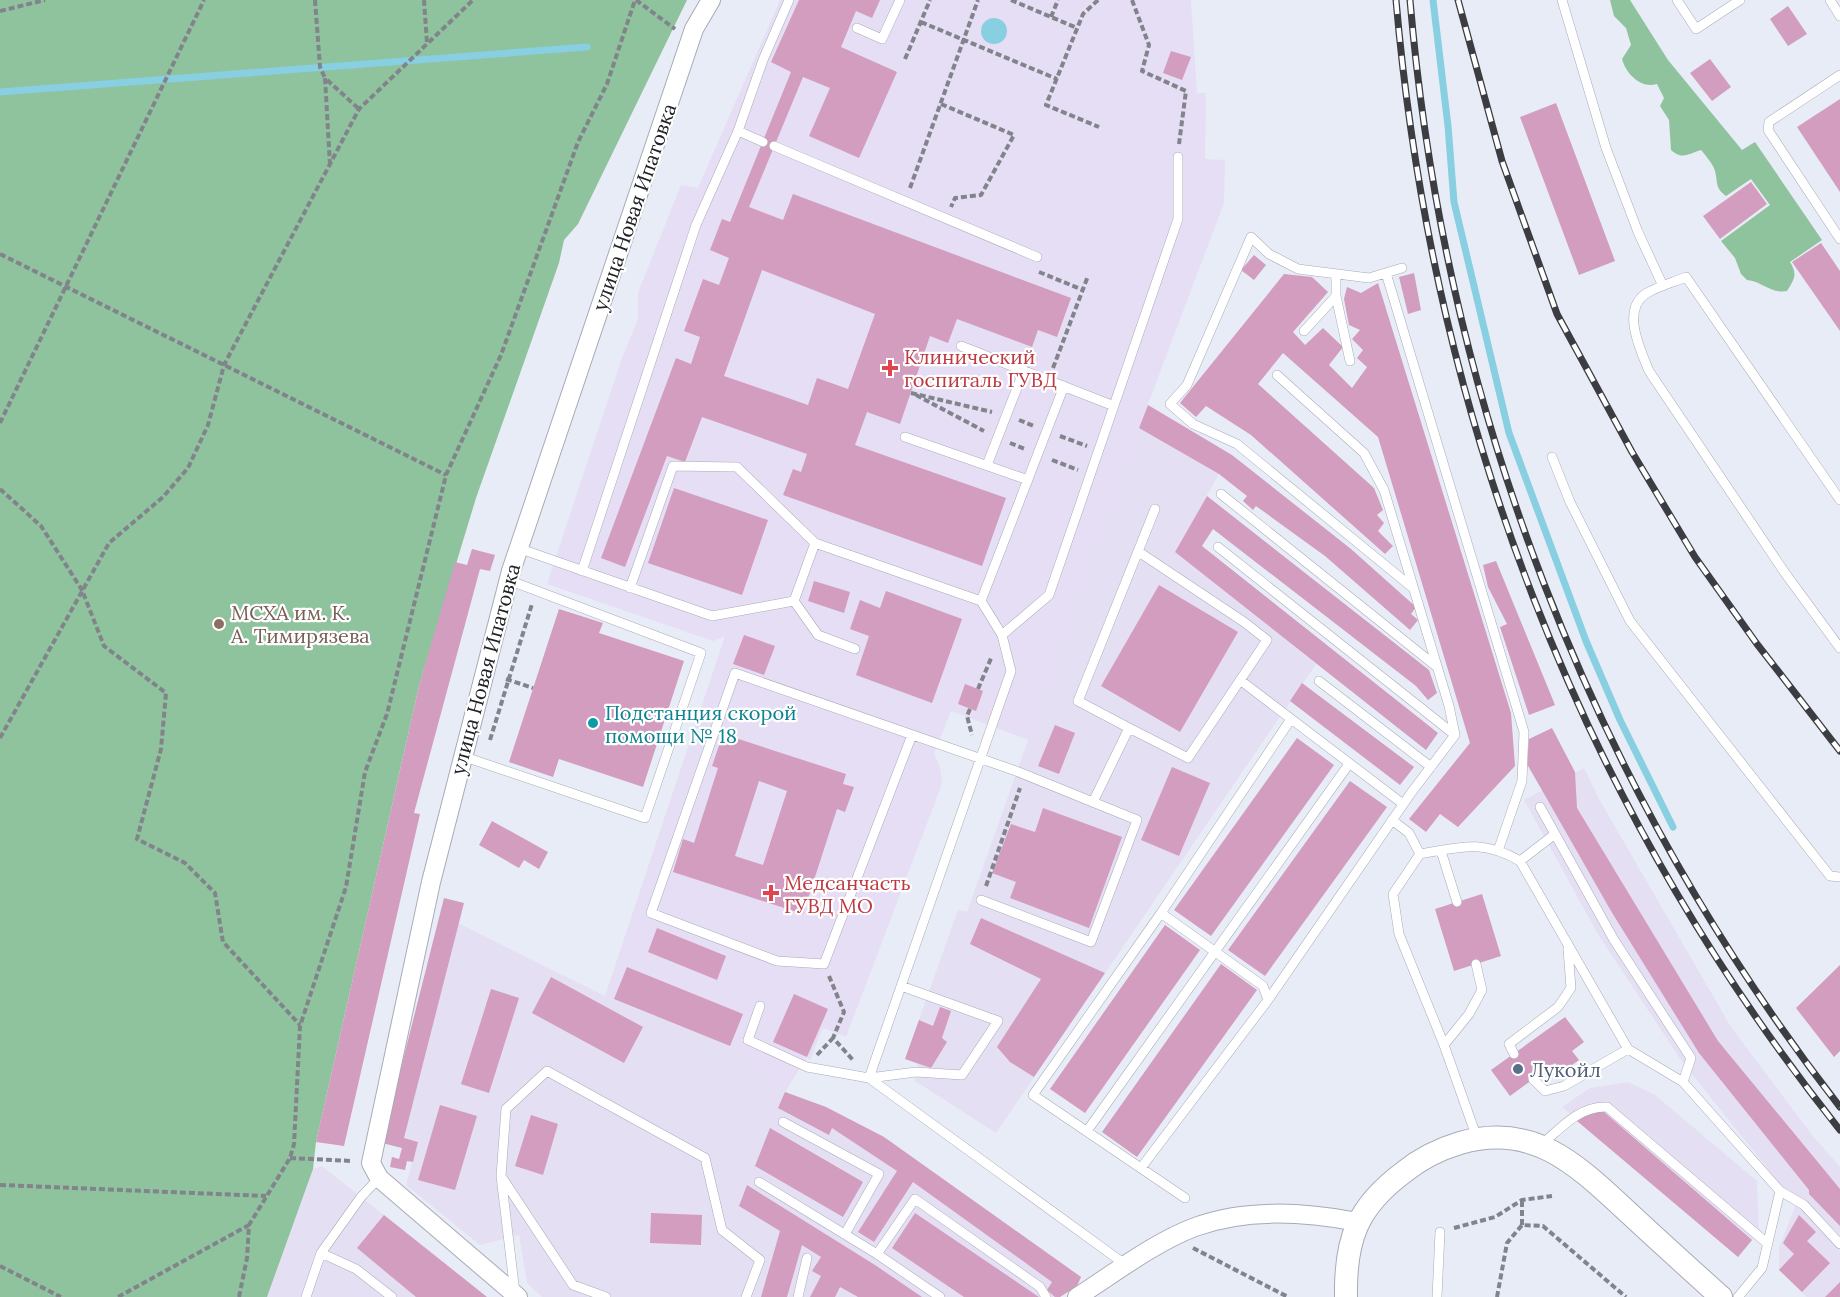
<svg xmlns="http://www.w3.org/2000/svg" width="1840" height="1297" viewBox="0 0 1840 1297" font-family="Lora,serif">
<style>
.industrial{fill:#e5dff4}
.medical{fill:#e6def4}
.forest{fill:#8fc39e}
.water{fill:#88cfe1}
.lines{fill:none;stroke-linecap:round;stroke-linejoin:round}
.stream{stroke:#88cfe1;stroke-width:7}
.building{fill:#d29dbe;fill-rule:evenodd}
.service-casing{stroke:#a7abb6;stroke-width:10}
.minor-casing{stroke:#a7abb6;stroke-width:20}
.tertiary-casing{stroke:#a7abb6;stroke-width:24}
.path{stroke:#81848b;stroke-width:4;stroke-dasharray:6 3;stroke-linecap:butt}
.service{stroke:#fff;stroke-width:9}
.minor{stroke:#fff;stroke-width:18}
.tertiary{stroke:#fff;stroke-width:22}
.rail-casing{stroke:#3c3d42;stroke-width:7}
.rail{stroke:#fff;stroke-width:4.5;stroke-dasharray:14;stroke-linecap:butt}
.health-dot{fill:#e0444e;stroke:#fff;stroke-width:2}
.education-dot{fill:#8d6e63;stroke:#fff;stroke-width:2}
.culture-dot{fill:#0f9aa8;stroke:#fff;stroke-width:2}
.service-dot{fill:#5c6f8a;stroke:#fff;stroke-width:2}
.labels{text-anchor:middle;dominant-baseline:central;stroke-width:4.5;stroke-linejoin:round;paint-order:stroke}
.street-label{font-size:20px;fill:#212226;stroke:#fff}
.health-label{font-size:20px;fill:#be3a42;stroke:#fff;text-anchor:start}
.education-label{font-size:20px;fill:#785e54;stroke:#fff;text-anchor:start}
.culture-label{font-size:20px;fill:#0d838f;stroke:#fff;text-anchor:start}
.service-label{font-size:20px;fill:#4e5e75;stroke:#fff;text-anchor:start}
</style>
<rect width="100%" height="100%" fill="#e8ecf7"/>
<path class="industrial" d="M1139,428L1219,474L1175,552L1316,664L996,1133L915,1081L918,1064L905,1059L958,910L967,912Z
M1584,768L1599,799L1731,1027L1812,1135L1840,1167V1297H1807L1779,1270V1248L1796,1204L1683,1063L1599,936L1524,800Z
M458,923L605,996L730,1046L785,1092L826,1107L884,1137L1081,1277L1077,1286L1060,1297H542L527,1283L519,1235L480,1245L406,1185L418,1142L404,1138Z
M1628,1082L1655,1095L1757,1181L1759,1232L1738,1257L1562,1107L1590,1088Z
M322,1166L487,1297H267L313,1169Z"/>
<path class="medical" d="M780,0H1191L1197,93H1206L1205,159L1225,160L1224,203L1139,428L1029,740L951,711L934,753L940,767L942,784L846,1037L823,1028L810,1060L807,1057L785,1092L730,1046L605,996L725,636L713,641L547,584L622,358L638,319V293L681,185L698,188Z"/>
<path class="forest" d="M0,0H687L578,224L564,240L559,263L476,498L419,686L316,1142L313,1169L267,1297H0Z
M1610,0H1630L1668,60L1742,150L1755,142L1822,240L1790,262C1798,275 1794,279 1787,291C1770,294 1762,281 1747,280L1741,274L1735,258L1721,241L1770,205L1751,179L1726,196C1715,188 1718,183 1715,171C1713,164 1706,156 1701,150C1688,154 1682,160 1671,150L1669,120L1660,106L1664,98L1657,84C1641,89 1626,74 1622,59L1631,45L1626,28L1614,16Z"/>
<path class="water" d="M981 31a13 13 0 1 1 26 0a13 13 0 1 1-26 0Z"/>
<g class="lines">
<path class="stream" d="M1433,0L1448,126L1454,202L1509,433L1586,641L1620,720L1673,827
M0,92L587,47"/>
</g>
<path class="building" d="M799,0H880L872,18L856,11L841,47L897,72L859,158L809,136L830,88L803,77L749,207L783,220L793,194L1071,298L1057,337L1038,330L1032,347L957,319L948,343L930,336L900,424L867,412L855,445L1006,498L982,566L783,495L793,469L801,472L807,454L702,417L685,462L667,456L625,567L601,558L676,358L691,364L700,337L684,331L703,279L719,285L729,258L710,250L722,219L730,222L791,72L771,62ZM762,270L875,314L848,389L817,378L808,405L724,376Z
M1788,6L1807,34L1788,46L1770,19Z
M1171,51L1191,57L1182,80L1163,73Z
M1710,59L1731,87L1712,101L1690,73Z
M1840,99V192L1797,127Z
M1556,103L1615,261L1579,275L1520,117Z
M1751,182L1767,204L1720,239L1703,216Z
M1821,243L1840,271V331L1792,262Z
M1254,255L1266,265L1254,280L1241,270Z
M1414,273L1421,310L1408,314L1399,277Z
M1284,274L1312,277L1328,292L1293,332L1305,345L1323,328L1343,347L1329,365L1352,388L1367,367L1357,358L1363,350L1352,339L1360,330L1349,325L1344,299L1347,287L1361,293L1378,283L1511,713L1515,766L1458,827L1440,814L1426,832L1409,819L1470,743L1378,437L1283,353L1258,384L1374,488L1383,510L1377,515L1384,523L1378,531L1393,546L1385,554L1251,435L1206,406L1196,417L1180,403Z
M1148,405L1232,455L1351,549L1416,607L1411,614L1418,620L1410,630L1325,556L1256,506L1253,510L1243,501L1247,496L1219,474L1139,428Z
M674,488L768,520L742,595L648,563Z
M1207,496L1429,670L1437,693L1428,700L1416,686L1213,529L1202,546L1438,733L1426,750L1175,552Z
M472,549L495,555L490,571L480,569L414,813L420,814L344,1146L316,1142L419,686L455,562L467,565Z
M1496,561L1555,705L1529,715L1500,627L1507,624L1488,587L1483,565Z
M814,581L850,592L844,613L808,601Z
M1159,585L1238,632L1180,732L1101,686Z
M886,591L962,619L932,703L856,675L869,636L850,629L860,600L880,608Z
M559,609L603,623L599,633L684,661L643,787L559,759L553,777L509,762Z
M744,635L775,646L764,675L733,664Z
M1302,683L1414,767L1400,785L1290,701Z
M965,684L983,691L976,711L958,704Z
M1055,725L1075,733L1059,774L1038,766Z
M1552,728L1575,772L1577,808L1718,1041L1840,1189V1226L1809,1194V1190L1699,1053L1611,911L1527,764L1529,739Z
M723,734L846,774L843,784L854,787L845,812L837,809L803,914L673,872L683,839L694,843L718,768L712,766ZM759,781L787,791L763,865L735,856Z
M1297,738L1334,765L1211,936L1174,910Z
M1172,767L1210,783L1179,856L1141,840Z
M1350,781L1387,807L1265,976L1228,950Z
M1043,808L1122,837L1089,928L1010,898L1016,882L992,873L1011,824L1035,832Z
M492,821L548,852L539,869L524,860L519,868L479,845Z
M1482,894L1501,956L1454,971L1435,909Z
M444,898L464,903L404,1138L418,1142L413,1162L407,1161L405,1170L390,1167L392,1157L399,1159L402,1148L382,1143Z
M981,918L1105,973L1034,1077L1010,1062L997,1047L1041,979L970,944Z
M1165,925L1200,950L1085,1113L1050,1089Z
M657,928L726,956L717,980L648,952Z
M1221,964L1257,990L1137,1157L1102,1132Z
M1840,965V1051L1834,1057L1796,1008Z
M627,967L743,1014L730,1046L614,999Z
M551,977L643,1027L624,1063L532,1013Z
M491,989L519,998L489,1093L461,1084Z
M794,994L828,1009L807,1057L773,1042Z
M940,1007L951,1011L942,1038L947,1042L931,1068L905,1059L919,1020L933,1026Z
M1565,1017L1584,1042L1572,1051L1579,1060L1561,1073L1555,1063L1510,1096L1491,1070Z
M785,1092L826,1107L884,1137L1081,1277L1077,1286L1060,1297H1055L1047,1290L1052,1282L913,1182L874,1242L858,1232L897,1171L832,1128L829,1135L778,1108Z
M440,1105L477,1116L455,1190L418,1180Z
M1590,1112H1604L1752,1240L1738,1257L1577,1121Z
M531,1115L558,1124L543,1175L515,1166Z
M770,1128L863,1182L843,1217L755,1166Z
M747,1185L875,1265L922,1297H858L840,1287L835,1297H810L821,1276L812,1271L821,1257L802,1245L787,1297H761L780,1231L739,1206Z
M651,1213L702,1215L701,1245L650,1243Z
M915,1213L1039,1297H964L892,1248Z
M384,1215L487,1297H416L357,1248Z
M1799,1215L1816,1232L1807,1241L1830,1263L1802,1292L1779,1270L1794,1254L1783,1243Z
M1840,1282V1297H1825Z"/>
<g class="lines">
<g class="service-casing">
<path id="service" d="M1562,0L1606,148L1638,232L1663,286
M1677,0L1696,29L1740,0
M1830,0L1840,16
M857,28L882,39L900,0
M1840,75L1769,122L1768,130L1840,239
M738,131L763,142
M774,146L1037,257
M1402,268L1369,278L1298,269L1269,254L1251,237L1187,385L1170,404L1193,424L1237,444L1413,588
M1386,273L1524,732L1522,781L1499,848
M1336,274V296L1350,361
M1304,331L1336,296
M961,346L1114,406
M905,437L1028,480
M1552,457L1570,502L1630,621L1830,876L1840,877
M987,465L1024,370
M1221,494L1437,667
M1840,500L1686,277C1674,282 1659,286 1647,293C1620,309 1641,351 1649,371L1785,573L1840,648
M1218,547L1455,735
M518,548L712,616L794,601L815,543L981,601L1002,635
M582,571L696,225L738,131L763,60L789,0
M630,588L673,466L737,467L815,543
M794,601L818,635L855,649
M981,601L1064,386
M1240,680L1403,804
M1319,681L1431,767
M1129,728L1188,758L1267,640L1244,622L1139,552
M912,735L824,964L777,961L651,913L735,673L1016,771L1137,820L1091,942L981,900
M462,756L645,818L701,653L508,580
M1093,802L1129,728L1078,701L1155,509
M1540,807L1614,940L1691,1058L1683,1082
M1392,820L1409,833L1420,854
M1441,851L1457,902
M1520,861L1555,834
M1161,913L1263,986L1268,1000
M760,1006L748,1040L807,1067L869,1078L916,1072L962,1075L998,1021L901,986
M1444,1045L1469,1014L1482,990L1476,964
M1514,1054L1509,1044L1558,1007L1571,988L1568,949
M1533,1079L1545,1091L1564,1086L1628,1049
M783,1122L879,1174L845,1234
M1087,1131L1349,764
M1477,1138L1444,1045L1399,934L1393,894L1420,854C1461,847 1482,839 1520,861L1628,1049L1683,1082L1780,1191L1762,1268L1738,1297
M1541,1145C1561,1128 1579,1106 1607,1107L1768,1244
M1141,1168L1268,1000L1411,793L1455,735L1449,706L1384,490L1364,453L1277,375
M503,1179L573,1285L606,1297
M759,1182L877,1254L940,1297
M1780,1191L1804,1205L1840,1244
M1185,1198L1033,1095L1161,913L1291,719
M321,1253L356,1269L392,1297
M877,1254L915,1199L1040,1287L1046,1297
M1126,1265L869,1078L1011,671L1002,635L1049,595L1178,219V157
M515,1293L501,1176L506,1109L547,1071L705,1158L722,1230L760,1260L746,1297
M306,1297L321,1253L361,1197L379,1178
M798,1297L807,1258
M1437,1297L1440,1232"/>
</g>
<g class="minor-casing">
<path id="minor" d="M518,1297L379,1178L371,1163L431,882L511,571L694,29L711,0
M1077,1297C1113,1274 1155,1242 1195,1227C1247,1208 1304,1212 1358,1222"/>
</g>
<g class="tertiary-casing">
<path id="tertiary" d="M1346,1297C1345,1239 1357,1207 1404,1172C1420,1159 1440,1149 1460,1143C1535,1121 1579,1167 1630,1214C1660,1242 1690,1269 1721,1297"/>
</g>
<path class="path" d="M315,0L320,67L325,78
M424,0L427,43
M636,0L675,29
M1011,0L1077,28
M1098,0L1083,14L1046,105L1099,127
M1132,0L1149,45L1142,71L1186,91L1179,144
M0,11L45,0
M1051,17L1058,0
M921,22L1057,79
M905,59L930,0
M941,104L1014,135L981,195L955,198L951,207
M330,165L325,78L359,109
M910,188L978,0
M0,254L446,475
M1039,272L1083,290
M1053,368L1088,276
M911,393L992,412
M916,395L984,431
M1019,420L1034,426
M0,423L204,0
M1060,436L1087,446
M1010,443L1025,449
M1052,460L1078,470
M0,489L41,526L82,590L104,646L166,693L161,749L137,839L185,863L215,893L223,942L300,1025
M506,679L533,688
M978,689L992,656
M970,709L967,716L972,735
M0,738L109,543L163,497L188,468L208,425L224,365L359,109L473,0
M490,740L532,604
M986,886L1020,788
M829,976L844,1012L833,1038L853,1060
M817,1055L833,1038
M290,1158L352,1161
M0,1185L266,1196
M1522,1225V1200
M1454,1228L1495,1217L1522,1200L1552,1196
M1193,1248L1288,1297
M0,1266L61,1297
M118,1297L249,1225
M239,1297L247,1258L249,1225L290,1158L294,1144L300,1026L346,887L365,772L387,714L446,475L501,355L578,142L607,84L635,0
M1497,1297L1507,1243L1522,1225L1543,1226L1626,1297"/>
<use href="#service" class="service"/>
<use href="#minor" class="minor"/>
<use href="#tertiary" class="tertiary"/>
<g class="rail-casing">
<path id="rail" d="M1396,0C1432,416 1579,803 1840,1130
M1410,0C1444,403 1591,787 1840,1107
M1458,0L1502,161L1557,314L1632,452L1695,557L1757,644L1840,751"/>
</g>
<use href="#rail" class="rail"/>
</g>
<g class="health-dot">
<path d="M887 359h6v6h6v6h-6v6h-6v-6h-6v-6h6z"/>
<path d="M768 884h6v6h6v6h-6v6h-6v-6h-6v-6h6z"/>
</g>
<circle class="education-dot" cx="219" cy="624" r="6"/>
<circle class="culture-dot" cx="593" cy="723" r="6"/>
<circle class="service-dot" cx="1518" cy="1069" r="6"/>
<g class="labels">
<g class="street-label">
<text transform="translate(634 207) rotate(-71)">улица Новая Ипатовка</text>
<text transform="translate(485 669) rotate(-75)">улица Новая Ипатовка</text>
</g>
<g class="health-label">
<text x="904" y="356">Клинический<tspan x="904" dy="23">госпиталь ГУВД</tspan></text>
<text x="784" y="882">Медсанчасть<tspan x="784" dy="23">ГУВД МО</tspan></text>
</g>
<g class="education-label">
<text x="231" y="612">МСХА им. К.<tspan x="231" dy="23">А. Тимирязева</tspan></text>
</g>
<g class="culture-label">
<text x="605" y="712">Подстанция скорой<tspan x="605" dy="23">помощи № 18</tspan></text>
</g>
<g class="service-label">
<text x="1530" y="1069">Лукойл</text>
</g>
</g>
</svg>
